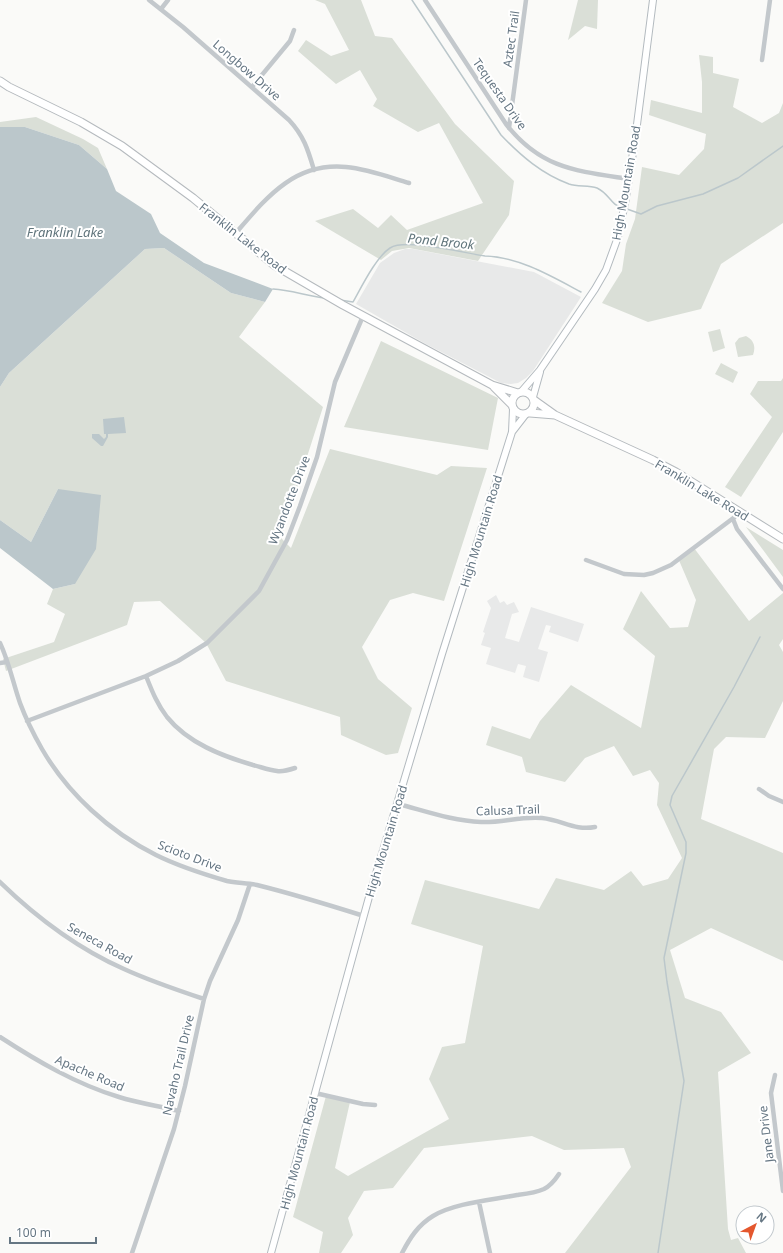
<svg xmlns="http://www.w3.org/2000/svg" width="783" height="1253" viewBox="0 0 783 1253" font-family="'Noto Sans',sans-serif">
<style>
.built{fill:#e8e9e9}
.green{fill:#dadfd7}
.water{fill:#bbc7cb}
.lines{fill:none;stroke-linecap:round;stroke-linejoin:round}
.stream{stroke:#bbc7cb;stroke-width:1.5}
.secondary-casing{stroke:#b3babf;stroke-width:8}
.primary-casing{stroke:#b5babe;stroke-width:9}
.street{stroke:#c3c8cc;stroke-width:4.5}
.secondary{stroke:#fff;stroke-width:6}
.primary{stroke:#fff;stroke-width:7}
.labels{text-anchor:middle;dominant-baseline:central;stroke-width:4;stroke-linejoin:round;paint-order:stroke}
.street-label{font-size:12px;fill:#657683;stroke:#fff}
.water-label{font-size:13px;font-style:italic;fill:#60757c;stroke:#fff}
</style>
<rect width="100%" height="100%" fill="#fafaf8"/>
<path class="built" d="M405,249H413L534,272L581,297L533,371L526,378L518,383L511,384L501,383L424,343L356,304L380,263L394,253Z
M496,595L500,603L504,601L507,605L514,602L519,612L512,614L505,638L519,642L531,607L584,624L578,642L549,632L551,626L546,625L538,649L548,652L539,682L523,677L526,666L518,664L515,673L486,664L491,648L481,645L485,633L483,632L491,608L487,601Z"/>
<path class="green" d="M315,0H361L375,36L392,38L455,124L514,181L509,215L478,261L409,248L392,251L381,260L315,221L353,209L378,228L391,215L407,230L483,203L439,123L418,132L373,106L377,99L360,70L336,84L298,51L306,40L331,56L349,50L325,4Z
M578,0H598L597,29L585,26L568,40Z
M699,55L713,57V73L739,79L733,107L762,123L779,113L783,103V223L721,264L701,309L648,322L602,303L622,271L626,244L635,219L642,167L679,175L704,149L706,134L649,115L651,100L702,113V82Z
M36,117L83,139L98,148L107,169L79,145L25,127H0V122Z
M164,248L231,293L265,302L239,337L323,407L281,538L291,548L330,449L437,475L451,466L487,468L444,601L413,593L390,600L362,647L378,679L412,708L398,753L386,755L341,735L340,717L226,681L206,643L160,601L134,602L127,625L6,671L3,659L54,642L65,614L47,604L53,589L75,584L58,489L31,542L0,520V387L9,373L145,249Z
M720,329L725,348L713,352L708,332Z
M746,336C754,340 756,347 753,355L738,357L735,343L739,338Z
M381,341L498,398L488,450L344,427Z
M721,363L738,372L733,383L715,374Z
M783,378V432L741,497L725,487L772,417L750,394L758,381H781Z
M746,527L783,550V577Z
M694,548L749,621L783,593V639L779,645L783,652V701L765,738L726,737L714,749L701,819L783,853V961L711,928L670,950L685,998L721,1012L751,1053L718,1072L728,1229L731,1240L738,1238L746,1253H565L631,1167L624,1148L564,1150L532,1136L424,1148L393,1188L364,1191L348,1218L353,1235L341,1253H319L323,1232L293,1217L326,1096L350,1102L335,1168L348,1176L449,1119L429,1079L442,1047L465,1043L483,946L411,924L425,880L539,909L556,878L604,890L631,871L643,886L668,879L682,858L657,805L659,783L650,770L633,776L614,746L585,758L565,782L526,772L522,757L486,745L492,726L530,739L540,721L571,685L641,728L655,656L623,629L641,591L670,628L688,627L696,600L678,558Z"/>
<path class="water" d="M0,127H25L79,145L107,169L116,191L151,214L160,233L204,263L273,289L265,302L231,293L164,248L145,249L9,373L0,387Z
M124,417L126,433L108,434V437L103,446H101L92,438V434H99L104,439L106,437V434H104L103,419Z
M58,489L101,495L96,549L75,584L53,589L0,548V520L31,542Z"/>
<g class="lines">
<path class="stream" d="M412,0L501,135C521,156 542,174 569,184C578,187 588,185 597,188C610,194 610,205 623,208
M627,209L641,214L657,206L703,194L738,178L783,146
M273,289C291,290 307,296 325,298
M340,300L353,302C361,288 376,257 390,248C406,238 464,253 485,256C519,257 551,276 581,292
M658,1253L684,1081L667,982L664,958L686,853V842L670,805L672,796L734,687L760,637"/>
<g class="secondary-casing">
<path id="secondary" d="M521,392L540,370L595,289L606,270L618,237L625,203L635,140L653,0
M533,397L540,372
M512,432L526,414
M271,1253L369,897L442,654L512,432L513,409"/>
</g>
<g class="primary-casing">
<path id="primary" d="M0,81L9,87L81,122L122,146L193,198L274,265L343,305L492,385L518,393
M494,387L512,405
M512 403a11 11 0 1 1 22 0a11 11 0 1 1-22 0Z
M534,400L555,415L653,460L676,472L783,539
M530,413L555,415"/>
</g>
<path class="street" d="M149,0L183,27L289,120C304,136 308,150 314,170
M425,0L506,124C541,169 577,171 629,179
M161,9L168,0
M762,60L770,0
M252,87L290,41L294,30
M509,128L526,0
M235,234C266,198 294,162 346,167C368,169 389,177 409,183
M733,519L737,529L783,589
M586,560L624,574L644,575L653,573L671,565L740,513
M0,643C9,662 13,683 20,703C26,719 34,735 42,749C68,794 110,832 156,855C178,866 203,874 227,881C236,883 247,883 257,885C293,894 329,905 364,916
M0,663L7,662
M146,676C152,691 157,704 167,717C188,743 222,756 253,765C261,767 269,770 277,771C283,772 289,770 295,768
M27,721L146,676L178,661L207,643L259,591L287,540L300,506L317,457L335,382L363,316
M759,789L769,796L783,802
M398,804C425,811 453,821 481,822C501,823 521,816 542,818C562,820 575,831 595,827
M0,882C37,918 77,948 124,969C150,981 177,990 204,999
M0,1037C37,1061 76,1084 119,1097C138,1103 159,1106 179,1111
M775,1075L771,1093L783,1191
M315,1093L363,1104L375,1105
M479,1202L490,1253
M132,1253L174,1129L185,1086L204,999L210,981L238,920L250,884
M402,1253C410,1238 418,1225 433,1216C454,1203 492,1200 517,1195C525,1194 535,1193 544,1189C550,1186 555,1180 559,1174"/>
<use href="#secondary" class="secondary"/>
<use href="#primary" class="primary"/>
</g>
<g class="labels">
<g class="street-label">
<text transform="translate(511 39) rotate(-82)">Aztec Trail</text>
<text transform="translate(247 70) rotate(41)">Longbow Drive</text>
<text transform="translate(500 94) rotate(55)">Tequesta Drive</text>
<text transform="translate(626 183) rotate(-80)">High Mountain Road</text>
<text transform="translate(243 238) rotate(38)">Franklin Lake Road</text>
<text transform="translate(702 490) rotate(31)">Franklin Lake Road</text>
<text transform="translate(289 500) rotate(-69)">Wyandotte Drive</text>
<text transform="translate(481 531) rotate(-73)">High Mountain Road</text>
<text transform="translate(508 810) rotate(-2)">Calusa Trail</text>
<text transform="translate(386 841) rotate(-73)">High Mountain Road</text>
<text transform="translate(190 856) rotate(21)">Scioto Drive</text>
<text transform="translate(100 943) rotate(29)">Seneca Road</text>
<text transform="translate(178 1065) rotate(-77)">Navaho Trail Drive</text>
<text transform="translate(90 1073) rotate(23)">Apache Road</text>
<text transform="translate(766 1134) rotate(-97)">Jane Drive</text>
<text transform="translate(299 1153) rotate(-75)">High Mountain Road</text>
</g>
<g class="water-label">
<text x="65" y="232">Franklin Lake</text>
<text transform="translate(441 241) rotate(6)">Pond Brook</text>
</g>
</g>
<g transform="translate(755 1225) rotate(41)"><circle r="19" fill="#ffffff" stroke="#c1c8cd"/>
<path d="M0-3L7 15L0 10L-7 15Z" fill="#e4572e"/>
<text y="-6" font-size="11" font-weight="bold" text-anchor="middle" fill="#657683">N</text>
</g>
<path d="M10 1237v6h86v-6" fill="none" stroke="#657683" stroke-width="2"/>
<text x="16" y="1237" font-size="12" fill="#657683" stroke="#ffffff" stroke-width="3" paint-order="stroke">100 m</text>
</svg>
